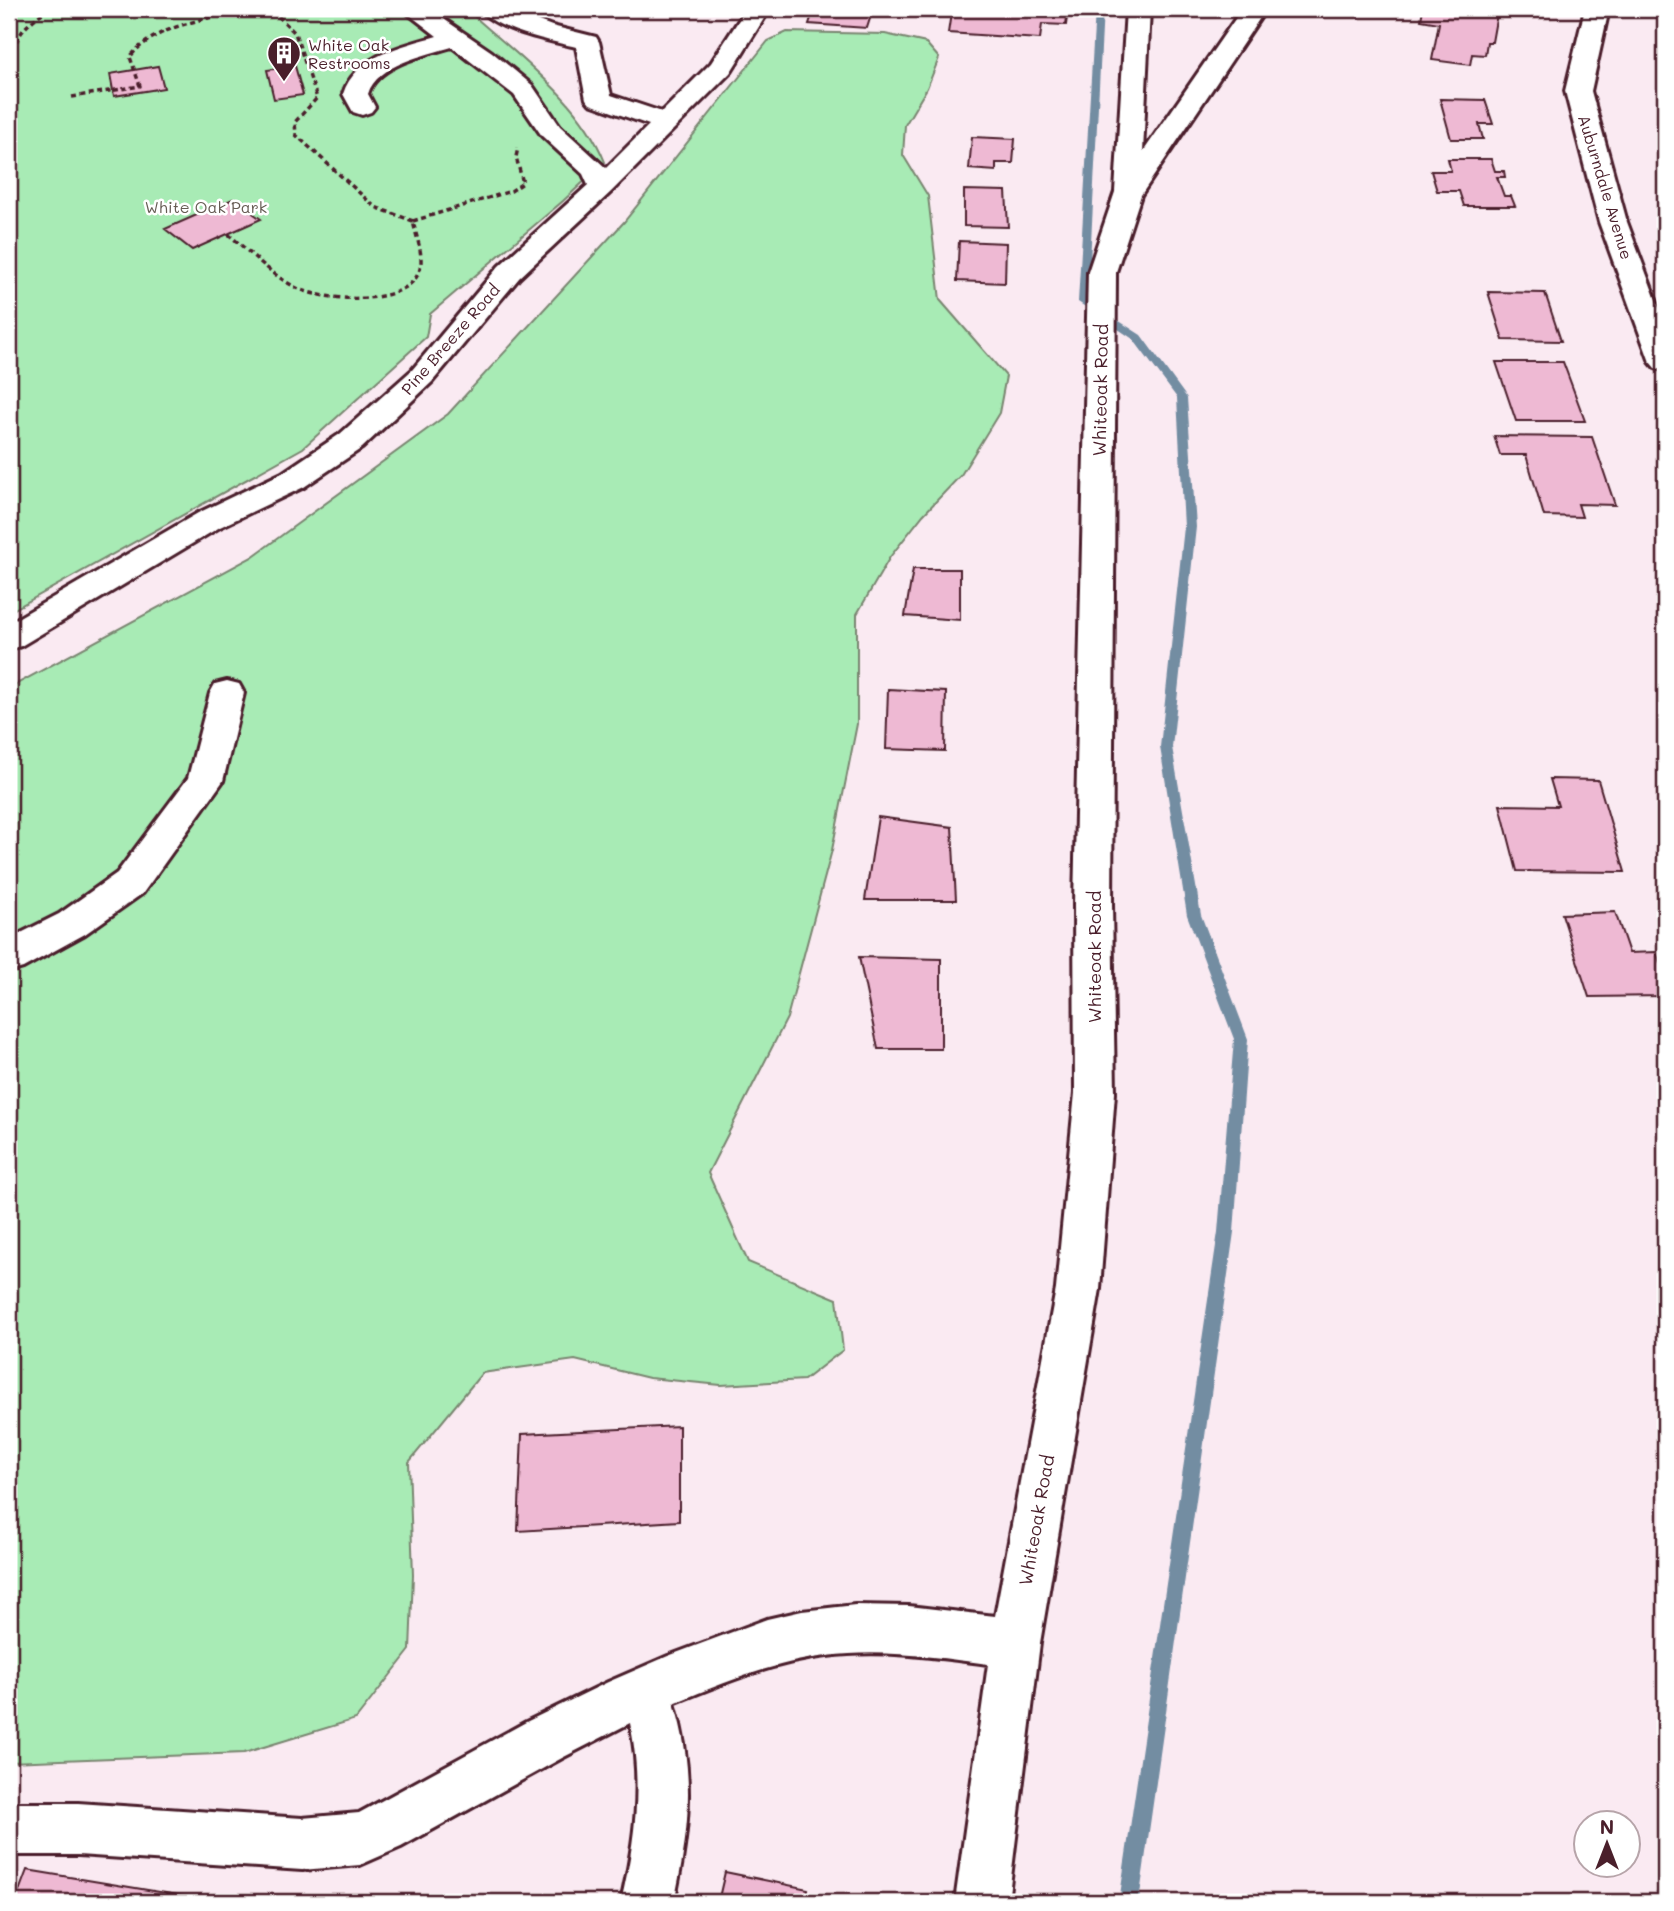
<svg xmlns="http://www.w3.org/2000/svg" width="1674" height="1911" viewBox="0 0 1674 1911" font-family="Mali,sans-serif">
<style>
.green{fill:#a8ebb5;stroke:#798570;stroke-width:2}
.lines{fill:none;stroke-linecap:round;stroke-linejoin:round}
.stream{fill:#738da2;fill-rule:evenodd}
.building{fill:#eeb9d3;stroke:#4a1f2b;stroke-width:2}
.minor-casing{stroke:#4a1f2b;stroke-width:6}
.path{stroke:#4a1f2b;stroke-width:3.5;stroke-dasharray:5 3.5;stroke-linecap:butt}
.minor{fill:#fff;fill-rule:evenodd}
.labels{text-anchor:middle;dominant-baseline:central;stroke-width:5;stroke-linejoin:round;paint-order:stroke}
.far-poi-label{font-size:16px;fill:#4a1f2b;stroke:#fff;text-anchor:start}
.far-street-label{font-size:16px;fill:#4a1f2b;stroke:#fff}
.far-park-label{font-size:16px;fill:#665c54;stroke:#fff}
.street-label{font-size:18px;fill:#4a1f2b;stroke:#fff}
</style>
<rect width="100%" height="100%" fill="#faeaf2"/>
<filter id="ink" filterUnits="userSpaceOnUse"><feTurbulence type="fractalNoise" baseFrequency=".0143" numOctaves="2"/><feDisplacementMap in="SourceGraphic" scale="14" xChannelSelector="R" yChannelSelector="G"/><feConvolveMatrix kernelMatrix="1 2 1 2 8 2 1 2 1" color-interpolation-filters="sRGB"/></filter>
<g filter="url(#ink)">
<path class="green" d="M9,9H466C515,54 580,99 605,162L563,201L430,314L426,337L303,448L9,612Z
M787,32L885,34L926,43L939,58L927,88L905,125L903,155L928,196L940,300L1006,376L999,413L961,475L923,515L890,557L857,614V724L832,850L787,1018L708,1173L748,1262L837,1299L843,1350L804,1380L721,1385L649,1378L575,1360L482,1373L409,1462L413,1575L410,1650L356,1719L244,1753L9,1762V688L252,557L448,414L624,222L768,41Z"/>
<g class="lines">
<path class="stream" d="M1095,9H1103L1088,301L1141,335L1187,398L1196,527L1172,747L1201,915L1248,1039L1234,1232L1139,1902H1119L1218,1232L1234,1039L1187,915L1160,747L1184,527L1177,398L1133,339L1078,302Z"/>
</g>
<path class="building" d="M814,9H873L867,28L809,24Z
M969,9H1068L1066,25L1042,24L1040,39L948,33L951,13L968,14Z
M1423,9H1484V12L1497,14L1492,42H1487L1485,55L1472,54L1470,65L1432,60L1439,23L1421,20Z
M158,66L164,88L114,96L110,74Z
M295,66L303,95L274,99L267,70Z
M1440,99L1485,100L1493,124H1479L1483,139H1451Z
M972,137L1015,139L1013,163H996V171L969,169Z
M1448,159H1491L1495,171H1504L1505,177H1497L1504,196H1511L1515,206H1464L1459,191H1437L1431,171H1451Z
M964,190L1006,191L1008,227L964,226Z
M233,199L261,219L192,250L165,229Z
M959,241L1006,243L1005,283L957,281Z
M1488,292L1545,293L1561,341L1503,340Z
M1496,362H1563L1585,421H1516Z
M1494,436L1592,437L1615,505L1578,504L1582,517L1544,516L1526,455H1500Z
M913,569H960V620L905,616Z
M888,689L946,692L945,751L886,749Z
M1550,779L1598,780L1625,872L1517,871L1500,805L1558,806Z
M878,817L952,827L956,900H865Z
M1615,912L1629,953L1656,952L1665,977V996L1589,997L1562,914Z
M859,957L941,959V1049H878Z
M679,1426V1521L518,1531L522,1434Z
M27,1870L208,1900L15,1902Z
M725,1872L808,1889L806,1902H718Z"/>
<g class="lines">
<g class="minor-casing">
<path id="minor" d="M402,9H429L492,52L532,85L560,126L606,168L649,125L590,104L586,99L576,47C551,41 494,30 480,9H506L552,26L596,37L599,42L611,95L662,112L711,63L746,9H770L730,73L611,192L519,278L432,382L362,448L304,487L220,527L21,646L9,649V623L198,513L282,473L340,434L412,370L499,266L588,185L583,174L542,136L514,95L452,47C426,55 377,64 368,94L375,107L371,112L362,115L353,112L343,94C355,56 402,46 437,36Z
M1126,9H1150L1143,152L1242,9H1266L1141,195L1116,272L1112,905L1115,1093L1100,1289L1040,1643L1008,1902H955L988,1664C935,1657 881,1649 827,1656C774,1662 723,1683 674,1703C696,1771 689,1834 674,1902H621C635,1841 643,1785 630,1723L562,1758L401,1847L360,1865L302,1870L78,1855H9V1803H78L302,1818L359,1813L526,1722L608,1682L668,1656L767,1619L802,1611L855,1605L909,1606L995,1616L1056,1289L1075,1093L1074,905L1088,272L1115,192Z
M1585,9H1609L1591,91L1627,222L1665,324V371L1655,368L1650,362L1599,222L1565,91Z
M227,681L239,684L244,693L223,781L143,893L85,934L23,968L9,972V939L59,914L117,873L188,778L210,693L215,684Z"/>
</g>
<path class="path" d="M13,75C11,39 20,29 48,9
M72,97L140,86L130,57C156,24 209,19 248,9
M413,221L511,191L523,183L516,157L518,148
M228,234C250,252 271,275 297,288C324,301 402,307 418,274C426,259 416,237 413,221L375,207L296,135L295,122L317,98L295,33L271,9"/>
<use href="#minor" class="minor"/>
</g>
</g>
<defs>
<g id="building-pin" transform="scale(1.75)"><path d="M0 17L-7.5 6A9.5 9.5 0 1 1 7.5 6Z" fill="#4a1f2b" stroke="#fff"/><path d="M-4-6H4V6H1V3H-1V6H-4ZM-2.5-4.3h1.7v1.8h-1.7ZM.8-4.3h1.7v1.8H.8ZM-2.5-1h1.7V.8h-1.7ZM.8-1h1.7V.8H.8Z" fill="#fff"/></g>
</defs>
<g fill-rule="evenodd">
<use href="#building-pin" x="284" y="53"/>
</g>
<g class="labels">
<g class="far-poi-label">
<text x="308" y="44">White Oak<tspan x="308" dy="18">Restrooms</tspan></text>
</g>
<g class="far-street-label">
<text transform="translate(1606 187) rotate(73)">Auburndale Avenue</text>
<text transform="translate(450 339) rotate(-49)">Pine Breeze Road</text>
</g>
<g class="far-park-label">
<text x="206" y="206">White Oak Park</text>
</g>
<g class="street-label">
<text transform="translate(1100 390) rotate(-89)">Whiteoak Road</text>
<text transform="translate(1094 957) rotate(-90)">Whiteoak Road</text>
<text transform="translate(1036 1520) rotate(-80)">Whiteoak Road</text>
</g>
</g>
<rect width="1674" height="1911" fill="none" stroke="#fff" stroke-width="35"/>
<rect x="18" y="18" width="1639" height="1876" fill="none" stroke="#4a1f2b" stroke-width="2.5" filter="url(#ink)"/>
<g transform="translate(1607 1844)"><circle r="33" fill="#ffffff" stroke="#b7a5aa" stroke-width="2"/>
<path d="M0-5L12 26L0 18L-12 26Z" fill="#4a1f2b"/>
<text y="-10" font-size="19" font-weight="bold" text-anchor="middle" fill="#4a1f2b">N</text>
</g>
</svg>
